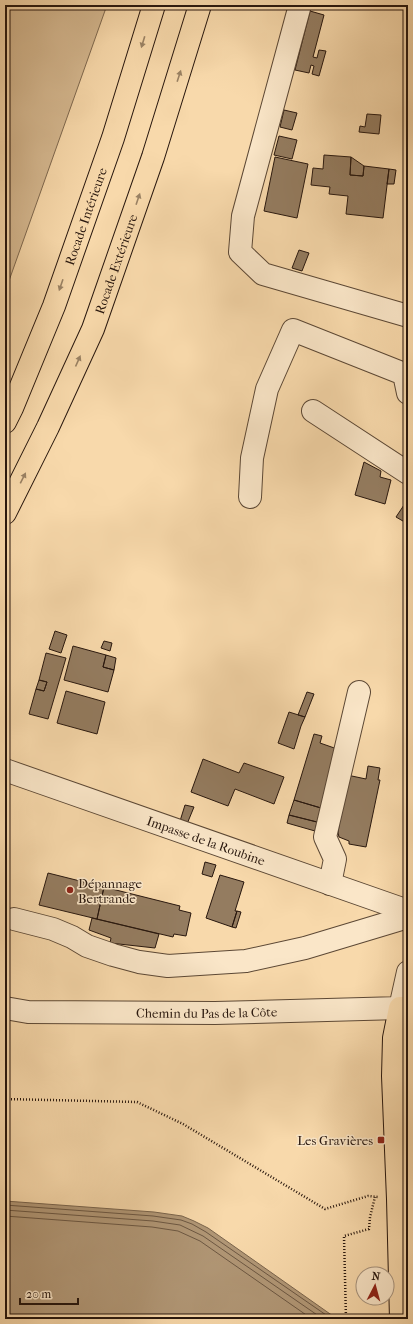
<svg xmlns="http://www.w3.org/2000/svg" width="413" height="1324" viewBox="0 0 413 1324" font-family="'IM FELL French Canon',serif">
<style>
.green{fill:#d5b890;stroke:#7e684f}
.water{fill:#b19776;stroke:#7a644c}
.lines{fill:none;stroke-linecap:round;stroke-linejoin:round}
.shore{stroke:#6c5742;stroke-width:1}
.building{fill:#947c60;stroke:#28170e}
.minor-casing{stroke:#5c4835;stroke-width:24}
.major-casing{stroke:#28170e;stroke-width:24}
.highway-casing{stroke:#28170e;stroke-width:24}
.path{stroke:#28170e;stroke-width:2.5;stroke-dasharray:1 2;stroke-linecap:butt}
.minor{stroke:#fae6c8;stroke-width:22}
.major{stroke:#f8d9ab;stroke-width:22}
.highway{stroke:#f8d9ab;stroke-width:22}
.oneway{fill:#9a8264}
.poi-dot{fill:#8f2418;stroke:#fae6c8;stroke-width:1.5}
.labels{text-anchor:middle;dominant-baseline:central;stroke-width:3;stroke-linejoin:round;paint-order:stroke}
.street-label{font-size:13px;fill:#28170e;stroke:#fae6c8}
.poi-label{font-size:13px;fill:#28170e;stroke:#fae6c8;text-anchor:start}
</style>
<rect width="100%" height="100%" fill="#f8d9ab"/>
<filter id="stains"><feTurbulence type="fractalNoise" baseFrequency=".005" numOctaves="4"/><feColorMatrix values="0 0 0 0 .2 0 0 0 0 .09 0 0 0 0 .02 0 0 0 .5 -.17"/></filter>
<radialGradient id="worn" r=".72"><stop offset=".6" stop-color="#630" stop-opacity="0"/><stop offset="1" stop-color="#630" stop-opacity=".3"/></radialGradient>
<path class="green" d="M5,5H107L5,292Z"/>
<path class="water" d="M5,1201L154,1212L182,1216L194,1221L208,1228L333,1316L334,1319H5Z"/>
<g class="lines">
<path class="shore" d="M5,1205L153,1216L181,1220L192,1224L206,1232L329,1317L330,1319
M5,1210L153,1221L180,1225L203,1236L323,1319
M5,1216L152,1227L178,1231L200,1241L312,1319"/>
</g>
<path class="building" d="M310,11L324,15L313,57L317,58L319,50L326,51L319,76L312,74L314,66L311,65L309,73L295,70Z
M284,110L297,113L292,130L280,127Z
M367,114L381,115L379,134L359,132L360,126L365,127Z
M279,136L297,140L292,159L274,155Z
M324,155L351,157L350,175L363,176L364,166L389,169L383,218L346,214L348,196L329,194L330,187L311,185L313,168L323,169Z
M275,157L308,164L297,218L264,211Z
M351,157L364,166L363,176L350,175Z
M389,169L396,170L394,184H387Z
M299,250L309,253L302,271L292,268Z
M364,462L381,471L380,477L391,480L385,504L355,495Z
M404,505L408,507V524L396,517Z
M55,631L67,635L61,653L49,649Z
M104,641L112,643L110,651L101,648Z
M73,646L106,655L103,667L114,670L108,692L64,680Z
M46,653L66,658L48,719L29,714L36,689L44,691L47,682L39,680Z
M106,655L116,658L114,670L103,667Z
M39,680L47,682L44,691L36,689Z
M66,691L105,702L97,734L57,723Z
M307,692L314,694L305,717L298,715Z
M289,712L305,717L301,726L294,749L278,743Z
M314,734L322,736L320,743L340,750L321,808L294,800Z
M203,759L239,773L244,763L284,777L274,804L235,789L228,806L191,792Z
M368,766L380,768L378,780H380L366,847L349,844V841L339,837L338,833L339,825L337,824L347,775L366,779Z
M294,800L321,808L317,822L289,815Z
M185,805L194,807L187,824L180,821Z
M289,815L317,822L315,831L287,823Z
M205,862L216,865L212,877L202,874Z
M48,873L104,887L97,919L39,905Z
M220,875L244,882L235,911H237L232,927L206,918Z
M104,887L180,906L179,910L191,913L186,936L174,934L173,937L97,919Z
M237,911L241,912L236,928L232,927Z
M92,918L159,934L155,948L110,943L111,938L89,930Z"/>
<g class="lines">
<g class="minor-casing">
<g id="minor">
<path d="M300,5L243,216L240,252L263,274L408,316"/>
<path d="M313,411L408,473"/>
<path d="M250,497L252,458L267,389L293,330L404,374L408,393"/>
<path id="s1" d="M5,770L408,911"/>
<path d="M330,884L335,859L325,837L359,692"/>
<path d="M14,919L53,929L72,937L87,946L113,955L139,962L168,966L246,961L305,948L408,917"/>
<path id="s2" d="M5,1008L28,1012L215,1013L400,1008L408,972"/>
</g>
</g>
<g class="major-casing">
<path id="major" d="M401,1319L398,1199L393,1076L394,1038L400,1008H408"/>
</g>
<g class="highway-casing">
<g id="highway">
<path id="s3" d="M5,422L12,408L54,306L113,138L154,5"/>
<path id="s4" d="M5,513L48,427L93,329L153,157L200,5"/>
</g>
</g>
<path class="path" d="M5,1099L137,1102L183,1124L325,1209L368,1196L378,1197
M346,1319L344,1236L369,1229L370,1217L375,1197"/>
<use href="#minor" class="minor"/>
<use href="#major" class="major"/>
<use href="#highway" class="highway"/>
</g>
<defs><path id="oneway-solid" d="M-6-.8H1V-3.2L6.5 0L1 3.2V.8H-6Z"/></defs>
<g class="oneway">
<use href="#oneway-solid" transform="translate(143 42) rotate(107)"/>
<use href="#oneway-solid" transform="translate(179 76) rotate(-72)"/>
<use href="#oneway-solid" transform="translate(138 199) rotate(-71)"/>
<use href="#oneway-solid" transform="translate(61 285) rotate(109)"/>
<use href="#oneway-solid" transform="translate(78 361) rotate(-66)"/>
<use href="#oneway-solid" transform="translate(23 478) rotate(-63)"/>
</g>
<g class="poi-dot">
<circle cx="70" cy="890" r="4"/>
<rect x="377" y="1136" width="8" height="8" rx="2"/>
</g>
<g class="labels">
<g class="street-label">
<text stroke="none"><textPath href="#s3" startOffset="221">Rocade Intérieure</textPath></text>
<text stroke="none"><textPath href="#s4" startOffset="273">Rocade Extérieure</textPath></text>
<text stroke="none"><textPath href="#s1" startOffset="213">Impasse de la Roubine</textPath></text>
<text stroke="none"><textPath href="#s2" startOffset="202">Chemin du Pas de la Côte</textPath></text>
</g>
<g class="poi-label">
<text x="78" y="883">Dépannage<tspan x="78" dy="15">Bertrande</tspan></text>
<text x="373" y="1140" text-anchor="end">Les Gravières</text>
</g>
</g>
<rect width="413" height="1324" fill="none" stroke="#f8d9ab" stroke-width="20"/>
<rect x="6" y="6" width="401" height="1312" fill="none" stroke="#28170e" stroke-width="2"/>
<rect x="10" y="10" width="393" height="1304" fill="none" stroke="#28170e"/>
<g transform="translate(375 1286) rotate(6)"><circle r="19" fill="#fae6c8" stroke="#a6937e"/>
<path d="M0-3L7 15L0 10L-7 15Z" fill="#8f2418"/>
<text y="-6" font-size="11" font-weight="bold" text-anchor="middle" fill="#28170e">N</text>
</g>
<path d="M20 1298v6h58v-6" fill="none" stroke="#28170e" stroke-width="2"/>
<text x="26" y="1298" font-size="12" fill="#28170e" stroke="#fae6c8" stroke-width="3" paint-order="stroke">20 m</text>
<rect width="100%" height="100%" filter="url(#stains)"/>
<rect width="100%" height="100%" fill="url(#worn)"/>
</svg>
